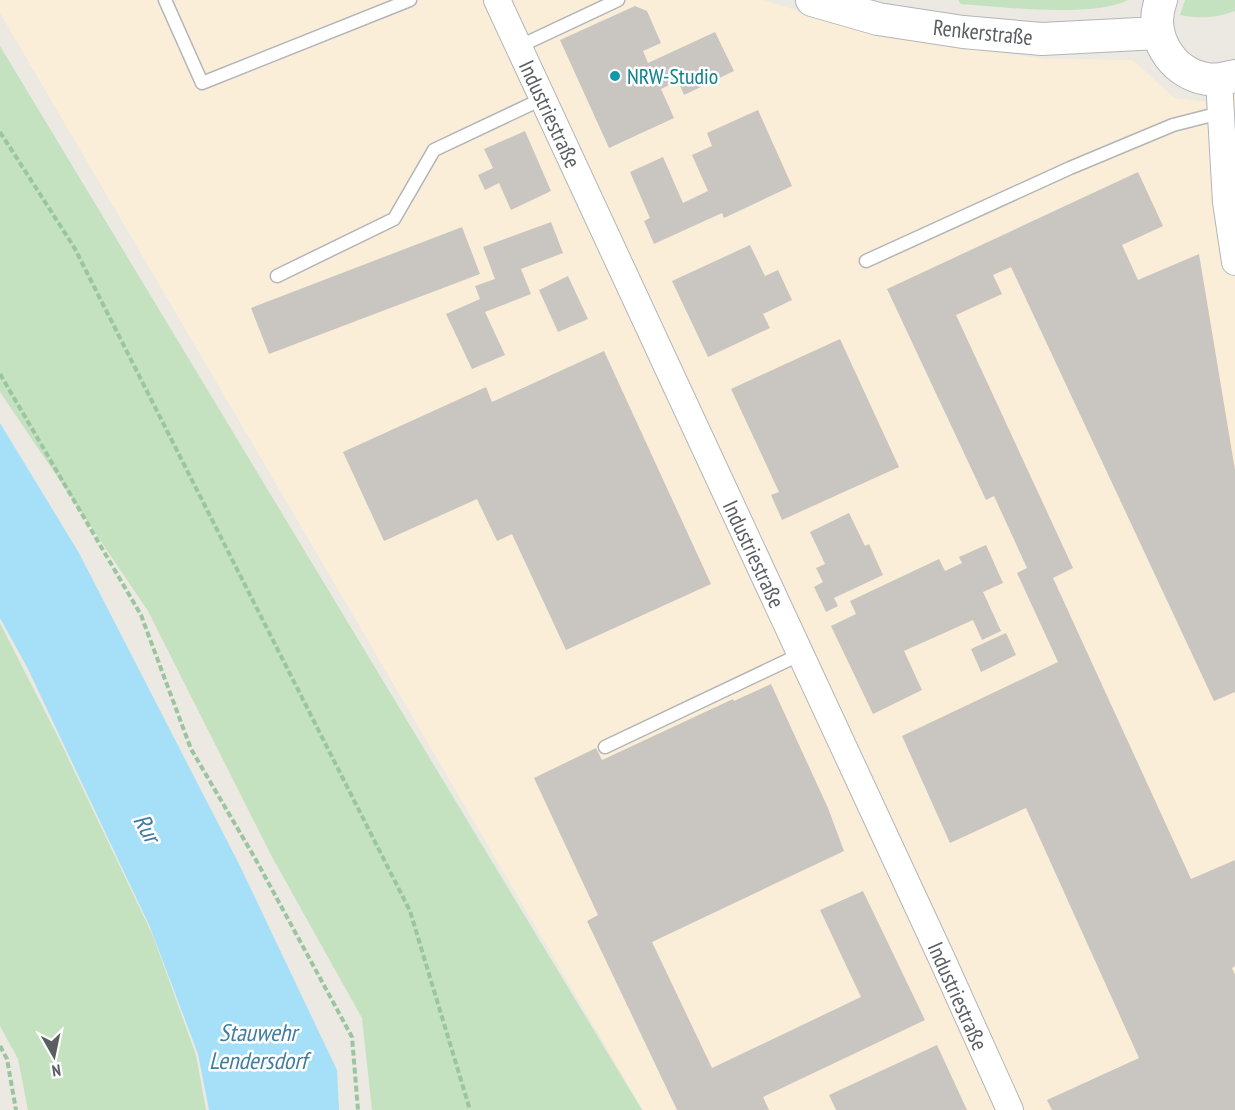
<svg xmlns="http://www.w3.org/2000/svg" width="1235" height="1110" viewBox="0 0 1235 1110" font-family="'PT Sans Narrow',sans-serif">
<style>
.commercial{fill:#fbeed8}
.green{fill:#c4e2bf}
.water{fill:#a5e0f8}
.building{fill:#c9c5c0}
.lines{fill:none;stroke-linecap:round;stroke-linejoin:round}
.service-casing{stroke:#b2b5b8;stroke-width:15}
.minor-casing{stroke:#b2b5b8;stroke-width:28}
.tertiary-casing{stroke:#b2b5b8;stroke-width:34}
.path{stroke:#9bc5a0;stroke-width:4;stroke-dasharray:6 3;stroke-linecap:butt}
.service{stroke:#fff;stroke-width:12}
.minor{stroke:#fff;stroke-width:26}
.tertiary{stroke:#fff;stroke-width:32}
.culture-dot{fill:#0f9aa8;stroke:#fff;stroke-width:2}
.labels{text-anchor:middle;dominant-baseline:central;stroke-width:5;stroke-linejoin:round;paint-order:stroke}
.street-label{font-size:22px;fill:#5a5e61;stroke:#fff}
.culture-label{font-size:22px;fill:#0d838f;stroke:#fff;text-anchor:start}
.water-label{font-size:24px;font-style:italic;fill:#417da0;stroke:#fff}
</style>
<rect width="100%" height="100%" fill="#ece8e2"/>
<path class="commercial" d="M0,0H764L876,36L1046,59L1133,60L1174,98L1210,102L1235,95V1110H643L0,13Z"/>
<path class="green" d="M958,0H1128C1092,18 1003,7 961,4Z
M1185,0H1235V11C1217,18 1199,19 1180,15Z
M0,46L642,1110H372L362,1018L271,855L148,611L0,392Z
M0,623L59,739L153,936L196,1055L206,1110H28L18,1059L0,1026Z"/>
<path class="water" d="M0,423L79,553L239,864L337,1070L339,1110H209L198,1054L150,927L27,667L0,618Z"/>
<path class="building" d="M635,6L647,11L661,43L643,51L648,63L715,32L734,71L684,95L678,81L661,89L674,118L609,148L560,40Z
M758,110L792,186L724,218L722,213L654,244L644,221L650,218L630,172L663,157L683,203L708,191L692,155L712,146L707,133Z
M525,131L551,191L511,210L499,183L485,190L478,175L493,168L484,149Z
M1138,172L1163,226L1122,245L1138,280L1199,254L1235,470V692L1214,701L1011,267L993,275L1002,294L956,315L1073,568L1053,578L1191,879L1235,860V966L1232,968L1235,975V1110H1052L1047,1100L1139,1058L1026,808L950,843L902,736L1058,662L1017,573L1027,568L994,496L986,500L887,289Z
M551,222L563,253L521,269L531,294L485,312L505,355L472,369L446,314L480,299L475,286L495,279L483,247Z
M462,227L480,274L269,354L251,308Z
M750,245L765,276L778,270L792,300L763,314L770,328L708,357L672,281Z
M568,276L588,319L558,332L539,290Z
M840,339L899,467L782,520L771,495L779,492L731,389Z
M604,351L711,584L566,650L512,534L497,541L477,499L384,541L343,452L486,387L492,402Z
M849,513L865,546L869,544L883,575L834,598L838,606L826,612L814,587L823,582L816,568L825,564L810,532Z
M986,545L1003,583L983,592L1001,631L982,640L973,620L904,651L922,690L873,714L831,626L856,614L850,601L939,559L945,571L962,563L959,557Z
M1006,633L1016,655L981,672L971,649Z
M771,684L828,808L844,851L652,942L712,1068L861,997L820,910L863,891L925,1020L763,1097L769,1110H677L587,921L598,915L534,778L596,748L602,760L733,699L734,701Z
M937,1045L967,1110H836L829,1095Z"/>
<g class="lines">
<g class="service-casing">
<path id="service" d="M165,0L202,83L410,0
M518,47L618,0
M866,261L1070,168L1173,125L1220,113
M277,276L394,219L434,150L542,99
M605,747L801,654"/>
</g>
<g class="minor-casing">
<path id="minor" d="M497,0L942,959L1010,1110
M1219,80L1226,202L1235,262"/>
</g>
<g class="tertiary-casing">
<path id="tertiary" d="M812,0L878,19L963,32L1042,39L1158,33
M1161,0C1148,34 1170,73 1207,79C1216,81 1226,78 1235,76"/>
</g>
<path class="path" d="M0,132L74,247L410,911L470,1110
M0,374L141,615L191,749L256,860L352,1037L358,1110
M0,1046L7,1059L16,1110"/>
<use href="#service" class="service"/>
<use href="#minor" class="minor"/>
<use href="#tertiary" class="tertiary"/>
</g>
<circle class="culture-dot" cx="615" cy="76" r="6"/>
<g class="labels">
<g class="street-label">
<text transform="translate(983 32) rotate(6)">Renkerstraße</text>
<text transform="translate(550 114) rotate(65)">Industriestraße</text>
<text transform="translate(754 554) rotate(65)">Industriestraße</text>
<text transform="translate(958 996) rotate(66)">Industriestraße</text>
</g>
<g class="culture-label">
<text x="627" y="76">NRW-Studio</text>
</g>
<g class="water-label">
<text transform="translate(147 828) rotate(61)">Rur</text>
<text x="258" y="1032">Stauwehr<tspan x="258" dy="28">Lendersdorf</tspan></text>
</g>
</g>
<g transform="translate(54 1056) rotate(171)" stroke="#ffffff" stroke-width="4.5" paint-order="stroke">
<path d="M0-4.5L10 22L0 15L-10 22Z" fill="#5a5e61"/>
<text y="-9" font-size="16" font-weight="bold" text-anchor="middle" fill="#5a5e61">N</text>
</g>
</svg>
